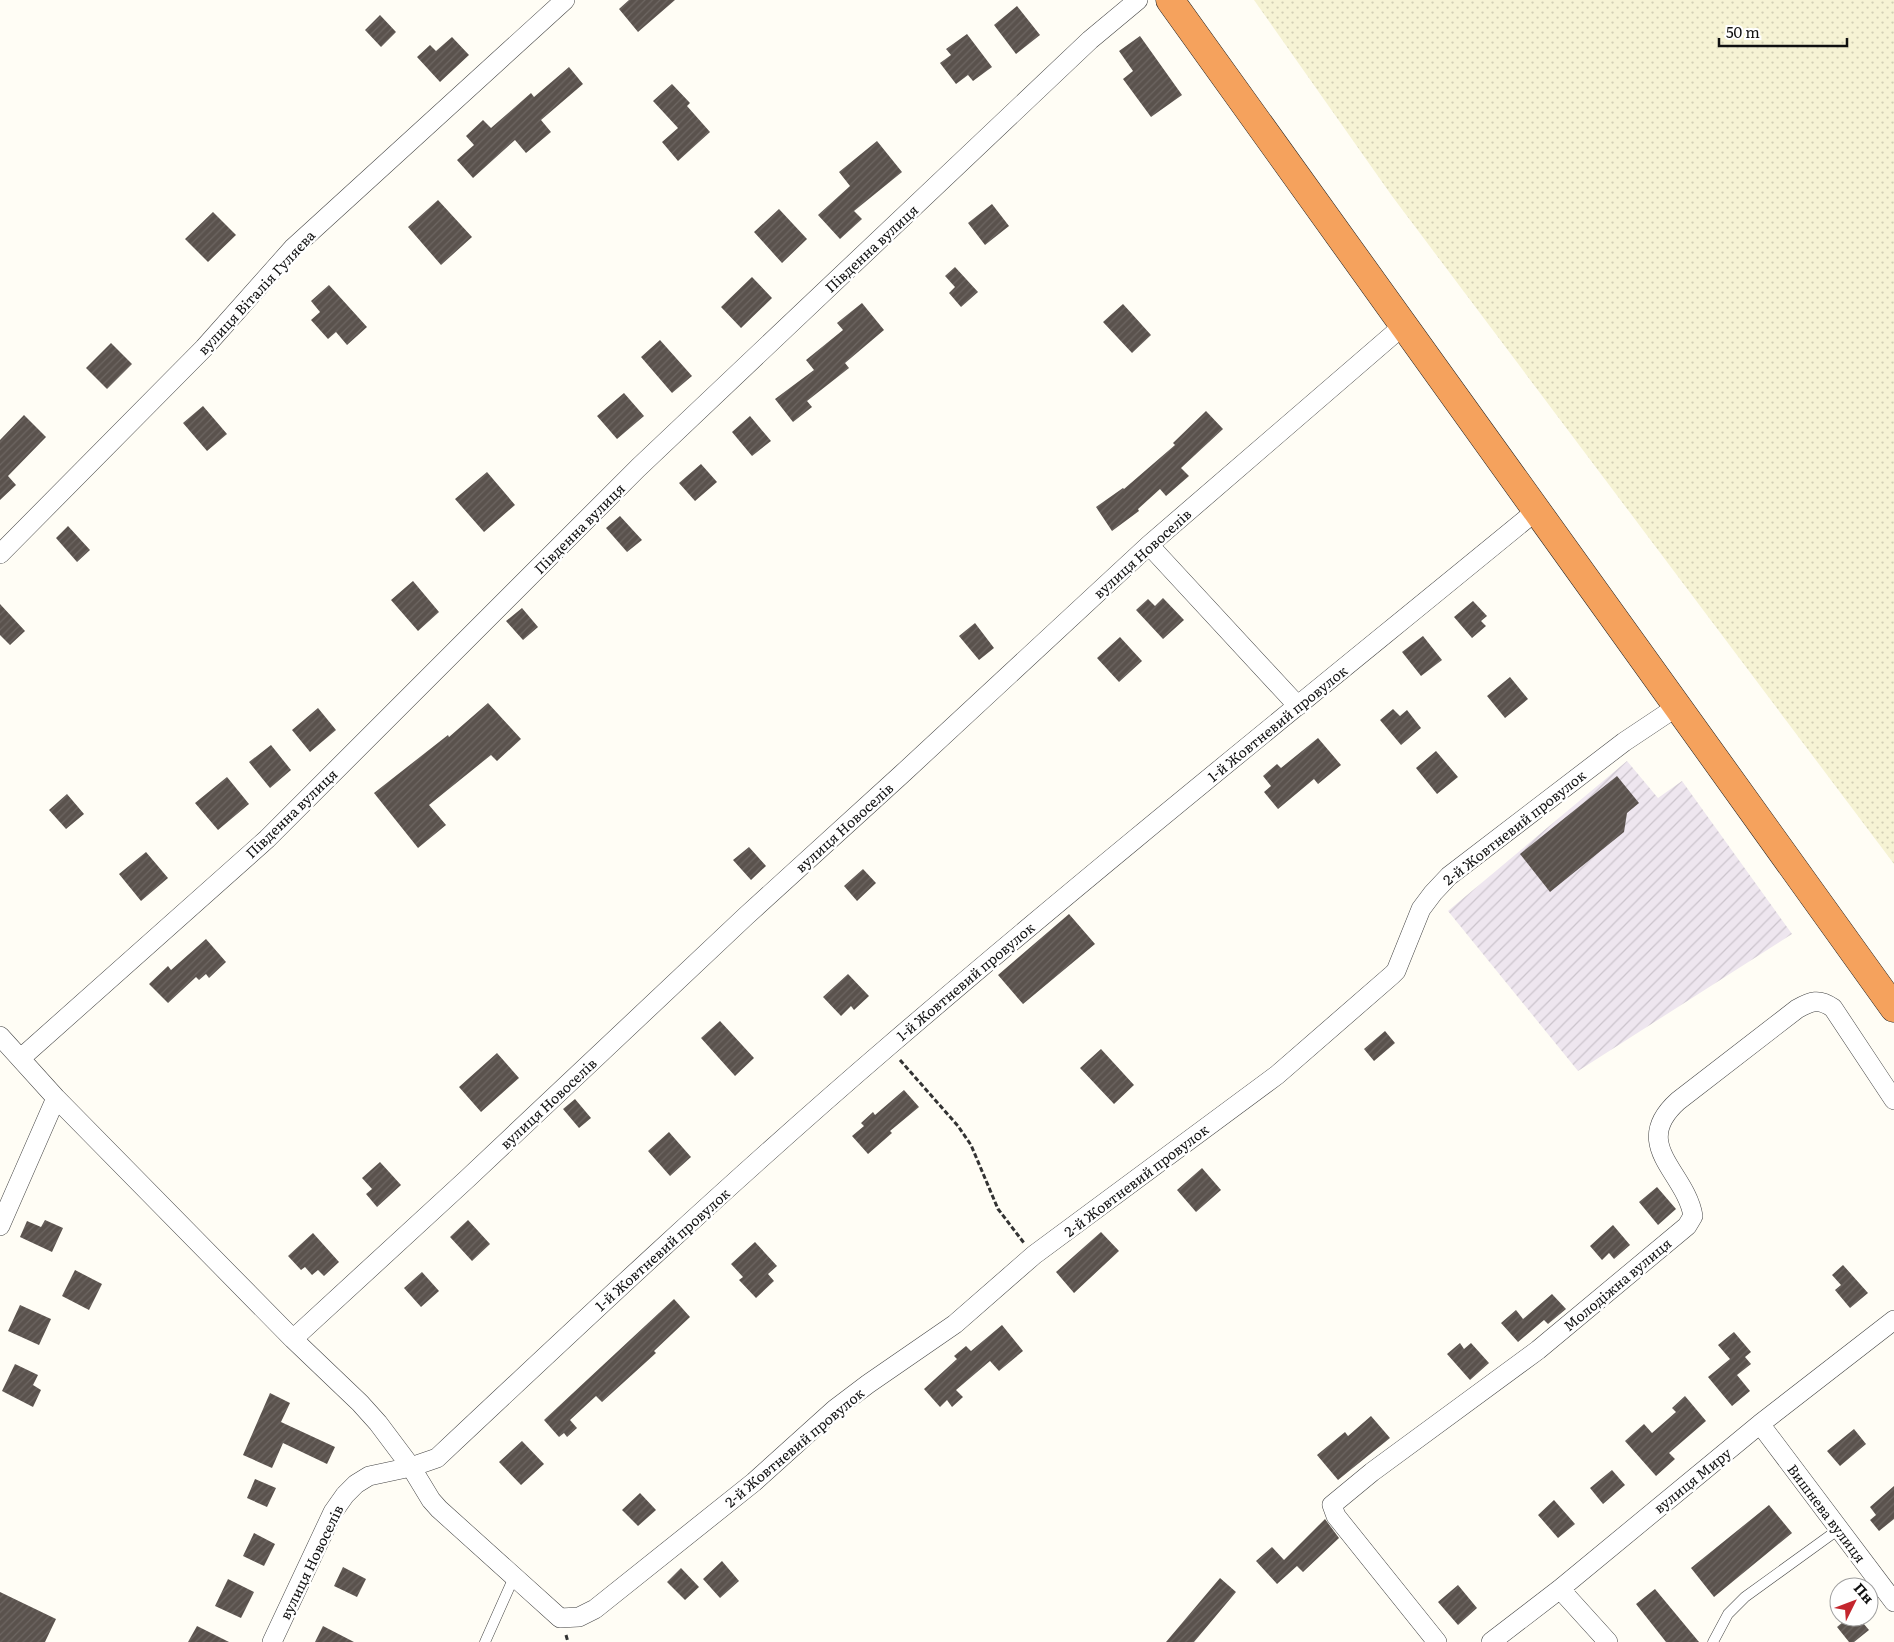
<svg xmlns="http://www.w3.org/2000/svg" width="1894" height="1642" viewBox="0 0 1894 1642" font-family="Literata,serif">
<style>
.industrial{fill:url(#industrial-furrows)}
.farmland{fill:url(#farmland-dots)}
.building{fill:url(#building-hatch)}
.lines{fill:none;stroke-linecap:round;stroke-linejoin:round}
.lane-casing{stroke:#444;stroke-width:11}
.street-casing{stroke:#444;stroke-width:20}
.highway-casing{stroke:#222;stroke-width:29}
.path{stroke:#333;stroke-width:3;stroke-dasharray:5 2.5;stroke-linecap:butt}
.lane{stroke:#fff;stroke-width:10}
.street{stroke:#fff;stroke-width:19}
.highway{stroke:#f5a25d;stroke-width:28}
.labels{text-anchor:middle;dominant-baseline:central;stroke-width:5;stroke-linejoin:round;paint-order:stroke}
.street-label{font-size:14px;fill:#111;stroke:#fff}
</style>
<defs>
<pattern id="industrial-furrows" width="10" height="10" patternUnits="userSpaceOnUse" patternTransform="scale(1.25)"><rect width="10" height="10" fill="#eee6ef"/><path d="M-1 1l2-2M0 10L10 0M9 11l2-2" fill="none" stroke="#cbc4cc"/></pattern>
<pattern id="farmland-dots" width="8" height="8" patternUnits="userSpaceOnUse" patternTransform="scale(1.25)"><rect width="8" height="8" fill="#f6f3d4"/><path d="M2 2h.1M6 6h.1" fill="none" stroke="#d2cfb5" stroke-width="1.8" stroke-linecap="round"/></pattern>
<pattern id="building-hatch" width="6" height="6" patternUnits="userSpaceOnUse" patternTransform="scale(1.25)"><rect width="6" height="6" fill="#5a524d"/><path d="M-1 1l2-2M0 6l6-6M5 7l2-2" fill="none" stroke="#6d6662"/></pattern>
</defs>
<rect width="100%" height="100%" fill="#fffdf5"/>
<path class="industrial" d="M1627,761L1658,798L1682,781L1792,934L1578,1071L1448,911Z"/>
<path class="farmland" d="M1254,0H1894V864L1392,196Z"/>
<path class="building" d="M629,0H675L638,32L619,9Z
M1017,6L1040,35L1016,54L994,25Z
M380,15L396,32L381,47L365,30Z
M967,34L992,67L973,81L968,75L956,84L940,63L951,55L946,49Z
M1140,36L1182,95L1151,117L1123,79L1133,71L1119,51Z
M452,37L469,55L440,82L417,57L430,45L436,51Z
M569,67L583,84L541,120L551,132L526,153L515,140L473,178L457,160L474,145L466,136L483,120L491,128L531,93L534,97Z
M672,84L690,103L687,106L710,132L678,161L662,142L678,128L653,101Z
M877,141L902,172L854,211L862,219L840,239L818,215L850,186L839,172Z
M438,200L472,237L441,265L408,227Z
M992,204L1009,226L985,245L968,223Z
M779,209L807,239L782,263L754,232Z
M213,212L236,235L208,262L185,239Z
M955,267L978,292L961,307L949,293L955,287L945,276Z
M752,277L772,298L741,328L721,307Z
M329,285L367,327L347,345L336,332L328,339L311,320L320,312L311,301Z
M862,303L884,330L845,363L849,368L807,401L812,407L793,422L775,399L814,370L806,360L843,330L837,323Z
M1123,304L1151,335L1132,353L1103,322Z
M660,340L692,376L672,393L641,357Z
M111,343L132,364L107,389L86,368Z
M624,393L644,416L617,439L597,416Z
M203,406L227,434L207,451L183,423Z
M1206,411L1223,429L1181,468L1189,476L1166,496L1160,489L1138,509L1139,511L1112,531L1096,507L1123,488L1124,489L1175,445L1173,443Z
M24,415L46,437L8,476L16,485L0,500V440Z
M750,416L771,441L752,456L732,432Z
M701,464L717,482L695,501L679,483Z
M487,472L515,505L484,532L455,499Z
M620,516L642,540L627,552L606,528Z
M68,526L90,550L77,562L56,538Z
M413,581L439,612L418,631L391,600Z
M1163,598L1184,620L1163,639L1136,610L1148,599L1155,606Z
M1473,601L1487,616L1481,621L1486,626L1472,638L1454,617Z
M0,604L25,631L10,645L0,635Z
M522,608L538,627L523,640L506,621Z
M975,623L994,648L979,660L959,636Z
M1423,636L1442,660L1421,676L1402,652Z
M1120,637L1142,661L1119,682L1097,658Z
M1510,677L1528,699L1505,718L1487,696Z
M488,703L521,739L497,761L491,755L429,805L446,825L418,848L374,793L448,735L449,737Z
M318,708L336,730L310,752L292,730Z
M1393,709L1400,716L1407,710L1421,728L1401,745L1380,720Z
M1318,738L1341,765L1318,784L1314,779L1278,809L1264,792L1271,786L1263,776L1277,764L1281,768Z
M271,745L291,770L270,788L249,762Z
M1436,751L1458,777L1437,794L1416,768Z
M1617,776L1639,803L1627,813L1624,832L1550,892L1520,854Z
M227,777L249,804L218,830L195,803Z
M67,794L84,814L66,829L49,810Z
M749,847L766,866L751,880L733,860Z
M146,852L168,878L141,901L119,874Z
M863,869L876,883L857,901L844,886Z
M1069,914L1095,944L1023,1004L998,975Z
M206,939L226,962L209,978L206,974L199,980L196,977L168,1003L149,984L168,966L171,970Z
M848,974L869,996L854,1010L851,1006L841,1016L823,997Z
M720,1021L754,1058L735,1076L701,1038Z
M1385,1031L1395,1043L1374,1061L1364,1049Z
M1101,1049L1134,1085L1114,1104L1080,1068Z
M497,1053L519,1078L481,1112L459,1087Z
M904,1090L919,1107L890,1131L892,1133L868,1154L852,1136L864,1126L861,1123L873,1112L875,1115Z
M575,1099L591,1118L579,1128L563,1109Z
M669,1132L691,1157L670,1176L648,1151Z
M380,1162L401,1185L377,1207L366,1194L372,1189L362,1178Z
M1202,1168L1221,1190L1196,1212L1177,1190Z
M1657,1187L1676,1209L1658,1225L1639,1202Z
M45,1220L63,1228L52,1252L20,1237L27,1221L41,1227Z
M468,1220L490,1244L472,1261L450,1237Z
M1613,1225L1630,1245L1614,1259L1609,1253L1602,1260L1590,1246Z
M1101,1232L1119,1251L1074,1293L1056,1272Z
M313,1233L339,1262L324,1276L318,1270L312,1275L305,1267L301,1270L288,1256Z
M755,1242L777,1266L768,1274L774,1281L756,1298L739,1280L743,1277L731,1264Z
M1843,1265L1868,1293L1850,1308L1835,1290L1841,1285L1832,1275Z
M75,1270L102,1284L89,1310L62,1296Z
M422,1272L439,1291L421,1307L404,1288Z
M1552,1294L1566,1309L1548,1324L1544,1320L1518,1342L1501,1323L1516,1310L1523,1319Z
M674,1299L690,1317L654,1351L656,1353L602,1402L596,1396L570,1420L577,1428L567,1437L564,1433L559,1437L544,1420Z
M20,1305L51,1319L39,1345L8,1331Z
M1002,1325L1023,1351L999,1371L990,1361L956,1390L963,1397L952,1407L947,1400L940,1407L924,1389L957,1359L954,1356L966,1346L971,1351Z
M1734,1332L1751,1352L1745,1357L1751,1364L1737,1375L1750,1391L1732,1406L1708,1377L1730,1359L1718,1345Z
M1460,1343L1464,1349L1471,1343L1489,1363L1470,1380L1447,1354Z
M15,1364L38,1375L33,1385L41,1390L33,1407L2,1391Z
M270,1393L290,1403L281,1422L335,1447L327,1464L283,1443L272,1468L243,1455Z
M1685,1396L1706,1421L1669,1453L1675,1459L1656,1476L1625,1441L1644,1424L1652,1433L1676,1412L1672,1408Z
M1371,1416L1390,1438L1338,1480L1317,1455L1345,1432L1348,1436Z
M1854,1429L1866,1444L1840,1466L1827,1451Z
M522,1441L544,1464L521,1485L499,1462Z
M1612,1470L1625,1485L1603,1504L1590,1488Z
M255,1479L276,1488L267,1507L247,1498Z
M1894,1486V1519L1879,1531L1870,1520L1876,1515L1870,1507Z
M640,1493L656,1510L638,1526L622,1510Z
M1554,1500L1575,1524L1558,1538L1538,1515Z
M1769,1505L1792,1533L1714,1597L1691,1568Z
M1325,1519L1339,1538L1303,1572L1297,1566L1277,1584L1256,1561L1272,1547L1284,1560Z
M254,1533L275,1544L264,1566L243,1556Z
M722,1561L739,1581L720,1598L703,1579Z
M343,1567L366,1579L357,1597L334,1586Z
M681,1568L699,1587L685,1600L667,1582Z
M1220,1578L1236,1592L1194,1642H1166Z
M228,1579L254,1592L241,1618L215,1606Z
M1458,1585L1477,1608L1458,1625L1438,1602Z
M1655,1589L1699,1642H1666L1636,1604Z
M0,1592L56,1619L45,1642H0Z
M1849,1617H1858L1869,1630L1854,1642H1849L1837,1627Z
M197,1626L229,1642H188Z
M323,1626L354,1642H315Z"/>
<g class="lines">
<g class="lane-casing">
<path id="lane" d="M485,1642L514,1577
M1713,1642L1728,1614L1745,1597L1839,1529"/>
</g>
<g class="street-casing">
<path id="street" d="M1149,545L1298,706
M0,554L204,348L293,248L565,0
M0,1036L56,1098L293,1339L360,1403L378,1423L411,1467L431,1500L439,1509L560,1618L579,1617L595,1609L754,1482L835,1409L868,1384L955,1324L1034,1255L1277,1075L1392,975L1396,971L1421,909L1433,893L1449,876L1624,742L1678,706
M21,1058L267,839L638,468L1090,40L1138,0
M0,1226L56,1098
M293,1339L467,1179L746,916L902,774L1149,545L1404,325
M1760,1424L1894,1602
M1560,1589L1608,1642
M272,1642L333,1512L345,1495L356,1484L369,1476L411,1467L437,1458C586,1318 735,1178 890,1045C1102,863 1320,688 1536,511
M1437,1642L1336,1516L1332,1505L1372,1472L1538,1350L1687,1226L1693,1216C1686,1172 1629,1145 1678,1101L1797,1009C1811,1001 1819,998 1833,1008L1894,1100
M1491,1642L1560,1589L1760,1424L1894,1320"/>
</g>
<g class="highway-casing">
<path id="highway" d="M1170,0L1894,1008"/>
</g>
<path class="path" d="M900,1060L958,1126L971,1145L998,1209L1024,1243
M566,1635L568,1642"/>
<use href="#lane" class="lane"/>
<use href="#street" class="street"/>
<use href="#highway" class="highway"/>
</g>
<g class="labels">
<g class="street-label">
<text transform="translate(871 248) rotate(-43)">Південна вулиця</text>
<text transform="translate(256 292) rotate(-47)">вулиця Віталія Гуляєва</text>
<text transform="translate(579 528) rotate(-45)">Південна вулиця</text>
<text transform="translate(1142 553) rotate(-42)">вулиця Новоселів</text>
<text transform="translate(1277 723) rotate(-39)">1-й Жовтневий провулок</text>
<text transform="translate(291 813) rotate(-44)">Південна вулиця</text>
<text transform="translate(844 827) rotate(-42)">вулиця Новоселів</text>
<text transform="translate(1514 827) rotate(-38)">2-й Жовтневий провулок</text>
<text transform="translate(965 981) rotate(-40)">1-й Жовтневий провулок</text>
<text transform="translate(548 1103) rotate(-43)">вулиця Новоселів</text>
<text transform="translate(1136 1180) rotate(-37)">2-й Жовтневий провулок</text>
<text transform="translate(662 1249) rotate(-42)">1-й Жовтневий провулок</text>
<text transform="translate(1617 1284) rotate(-40)">Молодіжна вулиця</text>
<text transform="translate(794 1447) rotate(-40)">2-й Жовтневий провулок</text>
<text transform="translate(1692 1480) rotate(-39)">вулиця Миру</text>
<text transform="translate(1827 1513) rotate(53)">Вишнева вулиця</text>
<text transform="translate(311 1562) rotate(-64)">вулиця Новоселів</text>
</g>
</g>
<g transform="translate(1854 1602) rotate(48)"><circle r="24" fill="#ffffff" stroke="#a0a0a0"/>
<path d="M0-4L9 19L0 12L-9 19Z" fill="#c4262e"/>
<text y="-8" font-size="14" font-weight="bold" text-anchor="middle" fill="#111111">Пн</text>
</g>
<path d="M1719 38v8h128v-8" fill="none" stroke="#111111" stroke-width="2.5"/>
<text x="1726" y="38" font-size="15" fill="#111111" stroke="#ffffff" stroke-width="4" paint-order="stroke">50 m</text>
</svg>
